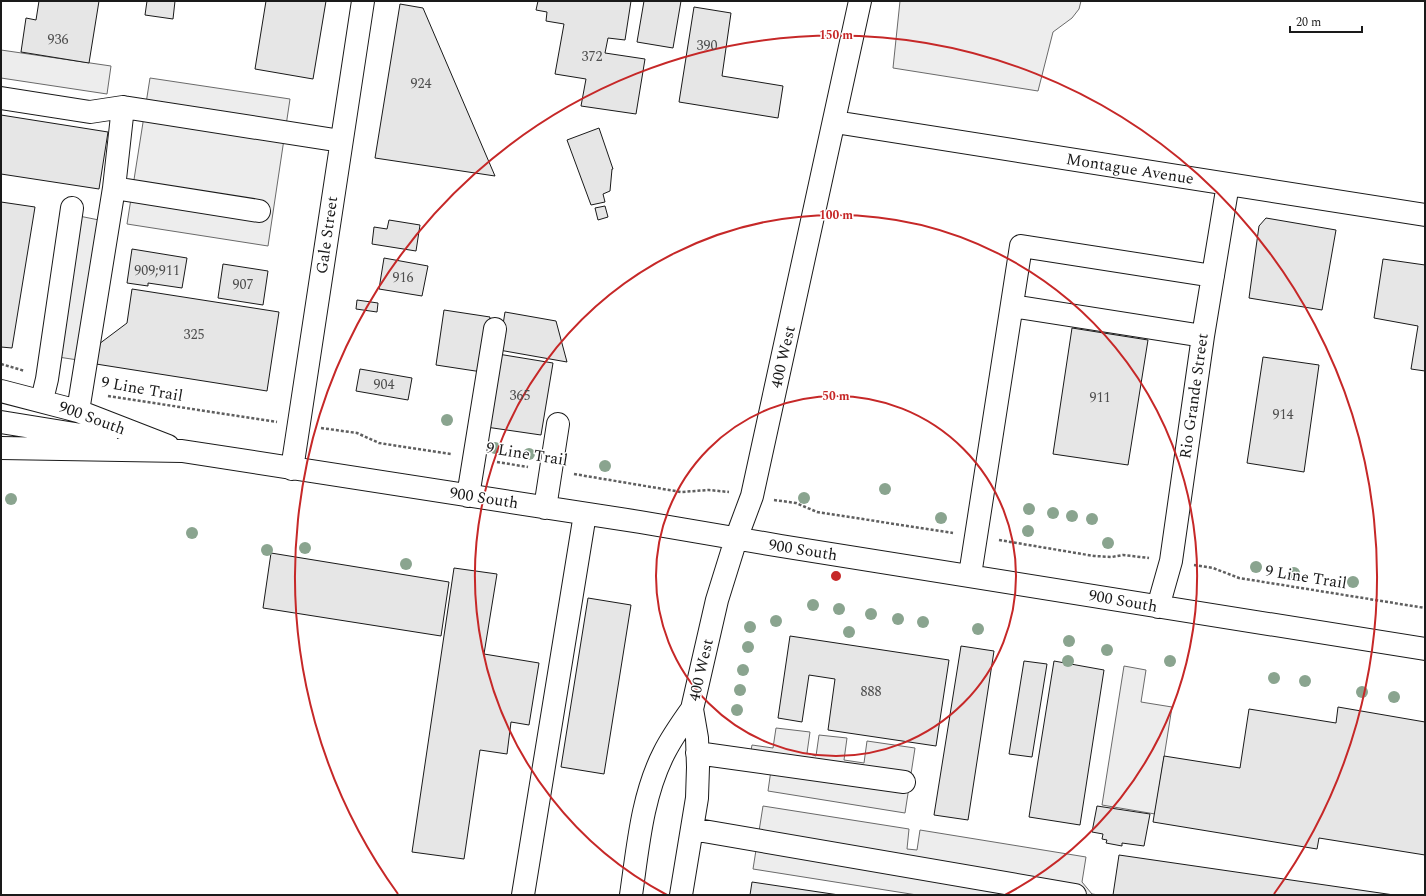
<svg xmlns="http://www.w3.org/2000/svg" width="1426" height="896" viewBox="0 0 1426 896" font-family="Spectral,serif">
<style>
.built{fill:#ededed;stroke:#6a6a6a}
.building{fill:#e6e6e6;stroke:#1a1a1a}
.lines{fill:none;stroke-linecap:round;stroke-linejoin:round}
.minor-casing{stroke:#1a1a1a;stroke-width:24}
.path{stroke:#5f5f5f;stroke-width:2.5;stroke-dasharray:3 2;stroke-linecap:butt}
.minor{stroke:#fff;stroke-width:22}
.tree{fill:#8aa48f}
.ring{fill:none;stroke:#c62828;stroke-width:2}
.labels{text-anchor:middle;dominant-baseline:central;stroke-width:3;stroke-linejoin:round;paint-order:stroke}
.number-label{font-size:14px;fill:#4d4d4d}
.street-label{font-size:16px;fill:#1a1a1a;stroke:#fff}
.centre{fill:#c62828;stroke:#fff;stroke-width:2}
.ring-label{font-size:12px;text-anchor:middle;font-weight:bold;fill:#c62828;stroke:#fff;stroke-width:3;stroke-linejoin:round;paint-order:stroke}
</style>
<rect width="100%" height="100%" fill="#fff"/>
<path class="built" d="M900,1H1081L1079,9L1072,18L1053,32L1038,91L893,68Z
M1,50L111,66L107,94L1,78Z
M150,78L290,99L268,246L127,224Z
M79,216L99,220L78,360L58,357Z
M1124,666L1146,670L1141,702L1172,707L1155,814L1102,805Z
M776,728L810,732L807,753L816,756L819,735L847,738L844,760L864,763L867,741L915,748L905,813L768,791L771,770L748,767L752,745L773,748Z
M763,806L909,829L907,849L917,850L920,830L1086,857L1082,882L1092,894L1099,895H917L753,869Z"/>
<path class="building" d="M39,1H99L89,63L21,52L26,18L36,20Z
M147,1H175L173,19L145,15Z
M266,1H326L313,79L255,69Z
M538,1H631L625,40L608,38L605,53L645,59L636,114L581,106L586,79L555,74L564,24L546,21L547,12L536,10Z
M644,1H681L673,48L637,42Z
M400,4L423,8L495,176L375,158Z
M694,7L731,13L722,76L783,86L778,118L679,102Z
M1,115L108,132L99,189L1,174Z
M599,128L613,169H612L610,191L603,194L605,202L591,205L567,140Z
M1,202L35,207L12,348L1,347Z
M605,206L608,217L598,220L595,208Z
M1266,218L1336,230L1322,310L1249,298L1259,226Z
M389,220L420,225L416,251L372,244L374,227L387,229Z
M132,249L187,258L182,288L148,283V286L127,283Z
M384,258L428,266L422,296L379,289Z
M1383,259L1425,265V371L1411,369L1418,326L1374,318Z
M223,264L268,271L263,305L218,298Z
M132,289L279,312L267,391L96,364L99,344L127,323Z
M357,300L378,303L377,312L356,309Z
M444,310L490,317L482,372L436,365Z
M505,312L556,321L567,362L499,350Z
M1072,328L1148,340L1128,465L1053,454Z
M498,354L553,363L541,435L486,427Z
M1263,357L1319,365L1304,472L1247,463Z
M360,369L412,378L408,400L356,391Z
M271,553L449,582L441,636L263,608Z
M454,568L497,574L484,654L539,663L529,725L511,722L507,754L480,750L464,859L412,852Z
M588,598L631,605L604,774L561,767Z
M790,636L949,660L936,746L828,730L835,679L809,675L802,722L778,718Z
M961,646L994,651L968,820L934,815Z
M1024,661L1047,664L1032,757L1009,754Z
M1054,661L1104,670L1080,825L1029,817Z
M1338,707L1425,722V855L1319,838L1317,849L1153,822L1164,756L1240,768L1249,709L1336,723Z
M1097,806L1150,814L1144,846L1122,843V846L1106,843L1107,840L1102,839L1103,834L1092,832Z
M1119,855L1394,895H1113Z
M752,882L839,895H750Z"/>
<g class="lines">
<g class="minor-casing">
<path id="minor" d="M1,98L90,112L123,107L341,141
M835,122L1425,215
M114,188L259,211
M1012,306L1203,336
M1,391L78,411L168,446
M42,400L47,379L72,208
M78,411L114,188L123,107
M1,422L106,439
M1,448L182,451L640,522L781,546L1425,649
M292,469L363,1
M468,496L495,329
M545,508L558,424
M970,575L1021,246L1213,276
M1158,607L1171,561L1203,336L1228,184
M697,753L904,782
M692,829L1075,895
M523,895L585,514
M631,895C638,847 642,796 664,753C672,737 682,723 692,709
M681,895L697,798L698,767L697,738L692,709L717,600L736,539L752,496L860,1"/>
</g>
<path class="path" d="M1,364L25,371
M108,396L277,422
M321,428L357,433L379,443L451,454
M497,462L528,467
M574,474L681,492L709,490L729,492
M774,500L796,503L817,512L953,533
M999,540L1094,556L1112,557L1123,555L1149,558
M1194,565L1213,568L1239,578L1425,608"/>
<use href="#minor" class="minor"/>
</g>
<g class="tree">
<circle cx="447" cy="420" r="6"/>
<circle cx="495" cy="448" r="6"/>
<circle cx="529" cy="454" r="6"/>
<circle cx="605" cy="466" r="6"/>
<circle cx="885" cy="489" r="6"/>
<circle cx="804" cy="498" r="6"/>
<circle cx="11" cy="499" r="6"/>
<circle cx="1029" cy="509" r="6"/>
<circle cx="1053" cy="513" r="6"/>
<circle cx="1072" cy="516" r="6"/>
<circle cx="941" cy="518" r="6"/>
<circle cx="1092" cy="519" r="6"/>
<circle cx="1028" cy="531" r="6"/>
<circle cx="192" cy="533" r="6"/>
<circle cx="1108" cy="543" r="6"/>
<circle cx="305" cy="548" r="6"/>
<circle cx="267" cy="550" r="6"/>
<circle cx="406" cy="564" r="6"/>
<circle cx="1256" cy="567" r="6"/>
<circle cx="1294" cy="573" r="6"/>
<circle cx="1353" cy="582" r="6"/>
<circle cx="813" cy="605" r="6"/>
<circle cx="839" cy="609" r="6"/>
<circle cx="871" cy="614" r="6"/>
<circle cx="898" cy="619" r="6"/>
<circle cx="776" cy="621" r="6"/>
<circle cx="923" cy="622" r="6"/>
<circle cx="750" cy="627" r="6"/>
<circle cx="978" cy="629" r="6"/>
<circle cx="849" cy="632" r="6"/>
<circle cx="1069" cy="641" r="6"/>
<circle cx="748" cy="647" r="6"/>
<circle cx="1107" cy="650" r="6"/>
<circle cx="1068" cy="661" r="6"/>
<circle cx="1170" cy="661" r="6"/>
<circle cx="743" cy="670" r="6"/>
<circle cx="1274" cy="678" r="6"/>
<circle cx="1305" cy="681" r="6"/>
<circle cx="740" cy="690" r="6"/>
<circle cx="1362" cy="692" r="6"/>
<circle cx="1394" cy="697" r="6"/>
<circle cx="737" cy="710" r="6"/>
</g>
<g class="ring">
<circle cx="836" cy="576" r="180"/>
<path d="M667 895A361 361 0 1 1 1005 895"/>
<path d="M398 894A541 541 0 1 1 1274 894"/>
</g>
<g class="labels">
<g class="number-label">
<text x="58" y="39">936</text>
<text x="707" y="45">390</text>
<text x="592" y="56">372</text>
<text x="421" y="83">924</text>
<text x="157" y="270">909;911</text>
<text x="403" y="277">916</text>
<text x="243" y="284">907</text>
<text x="194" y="334">325</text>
<text x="384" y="384">904</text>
<text x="520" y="395">365</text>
<text x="1100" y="397">911</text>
<text x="1283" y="414">914</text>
<text x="871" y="691">888</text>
</g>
<g class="street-label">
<text transform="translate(1130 169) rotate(9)">Montague Avenue</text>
<text transform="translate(327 235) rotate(-82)">Gale Street</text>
<text transform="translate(783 357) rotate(-77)">400 West</text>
<text transform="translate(142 389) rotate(10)">9 Line Trail</text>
<text transform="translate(1194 396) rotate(-82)">Rio Grande Street</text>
<text transform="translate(92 418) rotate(20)">900 South</text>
<text transform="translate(527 454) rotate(9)">9 Line Trail</text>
<text transform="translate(484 498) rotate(9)">900 South</text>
<text transform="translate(803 550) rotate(9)">900 South</text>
<text transform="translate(1306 577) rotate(9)">9 Line Trail</text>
<text transform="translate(1123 601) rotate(10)">900 South</text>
<text transform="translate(701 670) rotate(-77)">400 West</text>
</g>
</g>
<circle cx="836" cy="576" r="6" class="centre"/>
<g class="ring-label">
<text x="836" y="39">150 m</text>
<text x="836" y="219">100 m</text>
<text x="836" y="400">50 m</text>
</g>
<rect width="1426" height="896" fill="none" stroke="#1a1a1a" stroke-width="4"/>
<path d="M1290 26v6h72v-6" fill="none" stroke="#1a1a1a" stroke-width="2"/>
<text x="1296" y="26" font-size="12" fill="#1a1a1a" stroke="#ffffff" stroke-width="3" paint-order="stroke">20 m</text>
</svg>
